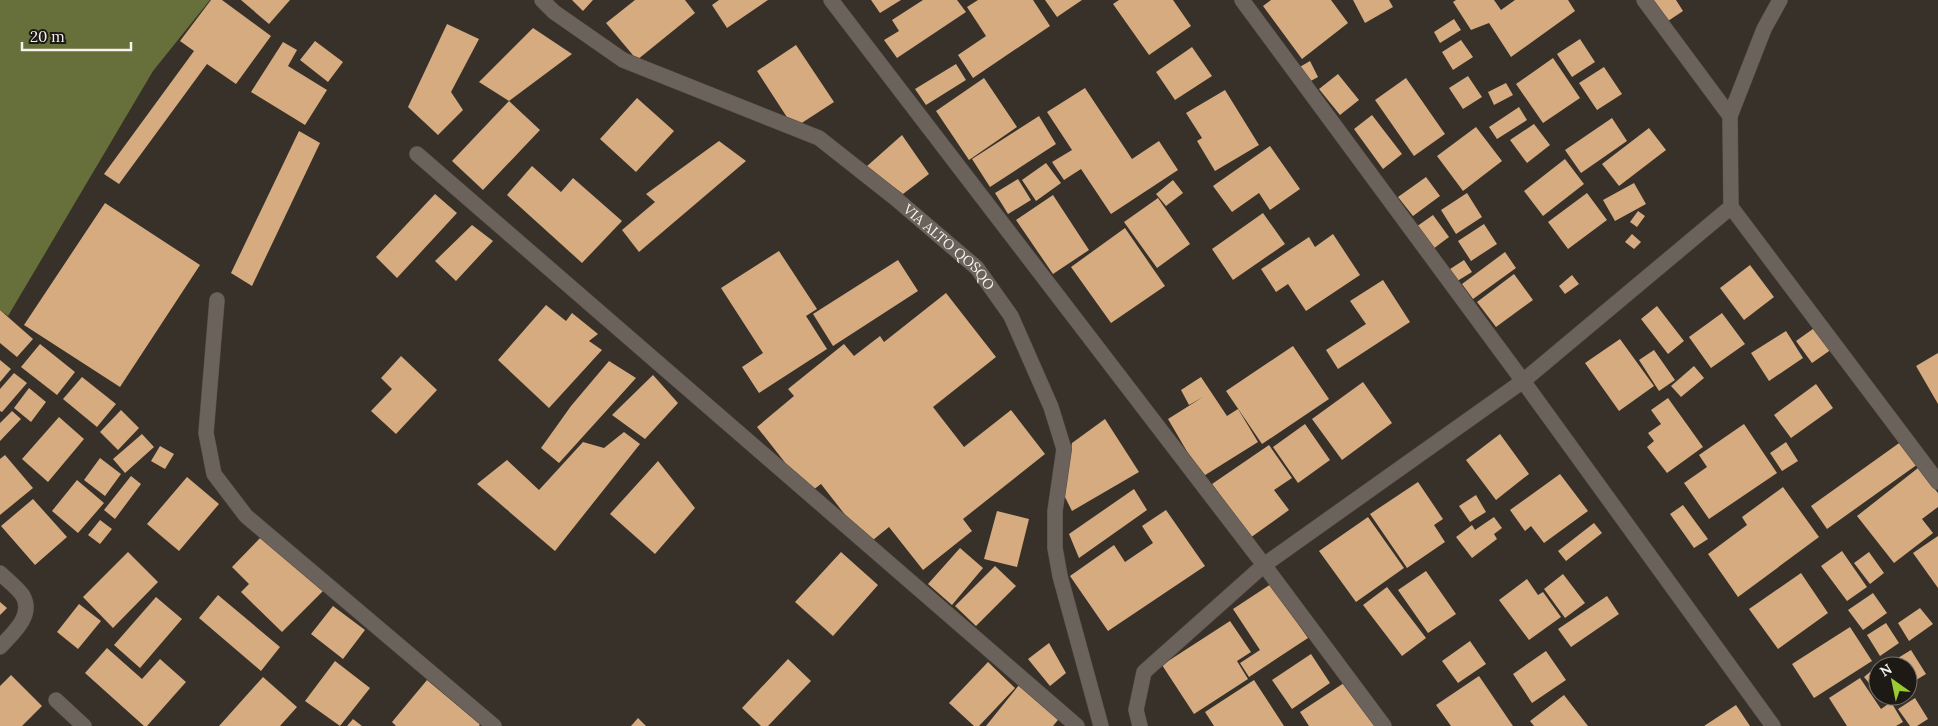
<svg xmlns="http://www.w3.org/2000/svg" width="1938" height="726" viewBox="0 0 1938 726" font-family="Lora,serif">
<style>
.forest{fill:#676f3a}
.building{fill:#d5ab7f}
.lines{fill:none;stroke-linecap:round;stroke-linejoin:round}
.street-casing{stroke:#544d47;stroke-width:16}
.secondary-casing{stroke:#544d47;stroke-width:16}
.street{stroke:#6b635b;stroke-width:15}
.secondary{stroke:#6b635b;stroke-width:15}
.labels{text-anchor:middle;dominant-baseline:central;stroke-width:5;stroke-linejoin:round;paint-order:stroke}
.street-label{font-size:14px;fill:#f7f2ed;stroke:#1d1a16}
</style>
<rect width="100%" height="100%" fill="#38312a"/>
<path class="forest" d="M0,0H210L153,71L8,316L0,310Z"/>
<path class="building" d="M211,0H222L271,36L236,84L207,64L119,184L104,174L194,51L180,41Z
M241,0H290L269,24Z
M572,0H593L583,11Z
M635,0H685L695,13L637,60L606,23Z
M719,0H768L727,28L712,5Z
M871,0H901L880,13Z
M923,0H957L966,12L897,58L884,40L899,31L892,20Z
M978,0H1033L1050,26L973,78L958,55L986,36L967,7Z
M1045,0H1082L1057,17Z
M1119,0H1173L1191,26L1149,55L1113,4Z
M1271,0H1331L1348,23L1302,59L1263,6Z
M1353,0H1389L1393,7L1365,23Z
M1456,0H1494L1501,10L1515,0H1568L1575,11L1511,57L1489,23L1471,30L1453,2Z
M1650,0H1676L1683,11L1665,23Z
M1454,19L1461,30L1440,43L1434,32Z
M447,24L479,39L451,92L463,110L438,135L408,107Z
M533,28L572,54L509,101L479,82Z
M1580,39L1595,62L1572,77L1557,54Z
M1461,40L1473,57L1453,70L1442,52Z
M315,41L343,62L328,82L300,60Z
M283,42L297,50L288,66L327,90L305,125L251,92Z
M796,45L834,102L794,128L757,71Z
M1192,47L1212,76L1175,100L1156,72Z
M1553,58L1580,98L1543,123L1516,84Z
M1310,61L1318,77L1307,83L1298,68Z
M956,64L966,80L926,105L915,89Z
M1604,67L1622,94L1597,110L1579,83Z
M1338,74L1359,100L1340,115L1319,89Z
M1468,76L1482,97L1463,109L1449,88Z
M984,78L1017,127L969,160L936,111Z
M1406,78L1445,134L1414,156L1375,100Z
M1506,83L1513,95L1494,105L1488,92Z
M1085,88L1132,159L1159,141L1178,170L1111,214L1081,169L1064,180L1052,162L1072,150L1047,112Z
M1225,90L1259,145L1215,171L1197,141L1202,138L1186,113Z
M637,98L674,131L636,172L600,139Z
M509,101L540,130L483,190L452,161Z
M1519,107L1527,120L1497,139L1489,127Z
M1372,115L1402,154L1383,169L1354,129Z
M1039,116L1056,144L990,187L972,159Z
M1612,118L1627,141L1581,173L1565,150Z
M1534,124L1550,145L1527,163L1510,140Z
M1476,127L1502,161L1463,191L1437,156Z
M1649,128L1666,150L1619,186L1602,164Z
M299,131L320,143L252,286L231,273Z
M902,135L929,174L903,194L866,167Z
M719,141L746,161L639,252L622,230L655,202L646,194Z
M1270,146L1300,189L1270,210L1259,193L1232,212L1213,186Z
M1565,159L1584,184L1543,216L1524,191Z
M1046,163L1061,183L1036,201L1022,180Z
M532,166L561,192L573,178L622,221L582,263L507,195Z
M1426,177L1440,196L1413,216L1398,197Z
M1018,179L1031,200L1008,214L995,193Z
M1173,180L1183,193L1166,206L1156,194Z
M1634,183L1646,204L1615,221L1603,200Z
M1467,193L1482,217L1456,234L1441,210Z
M1587,193L1607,220L1568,249L1548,222Z
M435,194L457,213L397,278L376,257Z
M1053,195L1089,250L1053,274L1016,220Z
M1158,198L1190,244L1157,268L1124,222Z
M105,203L200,265L120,387L24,325Z
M1638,211L1645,216L1637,227L1630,222Z
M1263,213L1285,244L1233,280L1212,249Z
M1433,215L1449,237L1433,249L1416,227Z
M1484,224L1497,244L1471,261L1458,241Z
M472,225L493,241L456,281L435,261Z
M1125,228L1165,286L1111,323L1071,267Z
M1333,234L1360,275L1306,311L1288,284L1276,292L1261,269L1309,237L1315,247Z
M1632,234L1641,242L1634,249L1625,242Z
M779,251L817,309L806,316L827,349L759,393L742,367L763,353L721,288Z
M1505,252L1516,268L1473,299L1462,284Z
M898,260L918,291L833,346L813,314Z
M1464,260L1472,272L1454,283L1447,271Z
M1750,265L1774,297L1744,320L1720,288Z
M1514,274L1533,300L1496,327L1477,302Z
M1572,275L1579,284L1565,294L1559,286Z
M1383,280L1410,322L1338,369L1326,350L1366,324L1350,301Z
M946,293L996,357L933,407L964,447L1011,410L1045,454L963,519L972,531L923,570L889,527L868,544L821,484L809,493L757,427L794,396L788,389L844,344L854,356L880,336L884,342Z
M546,305L566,321L572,313L598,334L589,341L602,350L549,408L498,360Z
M1657,306L1684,341L1668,354L1641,319Z
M0,310L33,339L17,357L0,343Z
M1722,313L1745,344L1711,368L1689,337Z
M1817,326L1832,349L1812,363L1796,341Z
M1786,331L1803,358L1769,381L1751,353Z
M1620,339L1654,386L1619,411L1585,363Z
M40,344L75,372L57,395L21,367Z
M1293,346L1329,399L1262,444L1226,391Z
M1654,350L1675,380L1659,391L1639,360Z
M1938,353V404L1916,366Z
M401,356L437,390L396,434L371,411L392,389L381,378Z
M0,360L11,369L0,382Z
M609,361L636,378L559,463L541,448L571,406Z
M1694,366L1704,378L1681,397L1671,386Z
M14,373L27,383L2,412L0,411V389Z
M653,375L678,403L645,439L612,415Z
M82,377L116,404L97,427L63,399Z
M1201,377L1227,416L1238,409L1258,442L1202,477L1168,419L1203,397L1189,405L1181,390Z
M1363,382L1392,423L1342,460L1312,419Z
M1816,384L1833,408L1791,438L1774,415Z
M29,388L46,402L31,422L14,408Z
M1668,398L1703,447L1667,473L1647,447L1654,441L1648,433L1661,424L1651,410Z
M121,410L139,428L118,450L100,432Z
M12,411L21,419L0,441V423Z
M59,417L84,439L48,482L22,459Z
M1105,419L1139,472L1072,511L1064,495L1072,443Z
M1305,424L1330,460L1298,483L1273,447Z
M1744,424L1777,473L1709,519L1684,483L1707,467L1699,455Z
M624,432L640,444L555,551L477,484L507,460L539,490L583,442L604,448Z
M142,434L154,447L125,473L113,459Z
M1500,434L1529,474L1496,500L1466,460Z
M1902,441L1918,464L1827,529L1811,506Z
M1786,442L1798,461L1782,471L1770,453Z
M1269,445L1292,478L1274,490L1289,510L1250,538L1212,484Z
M160,446L174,454L165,469L151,461Z
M5,455L33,488L0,515V459Z
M100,458L121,474L105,496L84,480Z
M658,461L695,508L655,554L610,514Z
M1918,468L1938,493V507L1922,519L1933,533L1894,563L1857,516Z
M1560,474L1588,511L1544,543L1531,526L1525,531L1510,510Z
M131,476L141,484L115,519L104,510Z
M187,477L219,504L179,551L147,524Z
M77,480L104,503L78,533L52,511Z
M1418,482L1443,519L1434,525L1445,542L1407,568L1370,514Z
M1783,487L1819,537L1738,597L1708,554L1747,525L1742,517Z
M1134,489L1147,510L1079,558L1069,534Z
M1476,495L1486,512L1470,522L1459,506Z
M33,499L67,537L35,565L1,526Z
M1683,505L1708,539L1694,548L1670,514Z
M1166,510L1205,566L1108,631L1070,576L1114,545L1125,562L1153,543L1142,526Z
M997,511L1029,519L1017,567L984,559Z
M1368,517L1404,568L1356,602L1319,551Z
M1494,517L1502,528L1494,534L1497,539L1472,558L1456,537L1472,525L1475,530Z
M100,520L112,529L100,544L88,535Z
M1594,523L1602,533L1566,561L1558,551Z
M264,534L323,591L282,632L241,592L249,584L232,567Z
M1938,536V588L1913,553Z
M960,548L983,568L952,605L928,584Z
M1842,551L1867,587L1847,601L1821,566Z
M128,552L158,582L113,628L83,597Z
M841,552L878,585L833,636L795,602Z
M1869,552L1884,573L1870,584L1854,563Z
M995,566L1016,586L976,626L955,606Z
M1426,571L1456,614L1428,633L1398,590Z
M1801,573L1828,613L1778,649L1749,609Z
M1563,574L1585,603L1565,618L1544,589Z
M1527,579L1538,595L1543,592L1561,617L1529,640L1499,600Z
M1271,584L1308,638L1249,677L1240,663L1260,650L1233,609Z
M1387,587L1426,638L1402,656L1363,605Z
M1873,593L1887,613L1863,630L1848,610Z
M218,595L280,647L261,671L199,618Z
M1607,596L1619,614L1571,647L1558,629Z
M156,597L182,619L140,668L114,645Z
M0,602L7,608L0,615Z
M79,604L101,621L78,649L57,632Z
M333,606L365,630L343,659L311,634Z
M1920,608L1933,624L1909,641L1898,623Z
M1230,621L1251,652L1237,661L1248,679L1194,714L1162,665Z
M1886,623L1899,643L1880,656L1867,635Z
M1850,627L1872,661L1814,698L1792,664Z
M1470,641L1486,664L1458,683L1442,661Z
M1049,643L1066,673L1050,686L1028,659Z
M107,648L142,679L160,659L186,682L147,726H144L85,673Z
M1911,650L1926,674L1908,685V666H1896L1893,661Z
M1546,651L1566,680L1532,703L1513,674Z
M1311,654L1330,683L1292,709L1272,680Z
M788,659L811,681L768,726H761L742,708Z
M335,661L370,688L340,726L305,701Z
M988,662L1015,688L979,726H974L949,703Z
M1882,662L1885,666H1878V694L1864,677Z
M11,675L42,706L22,726H0V686Z
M1479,676L1513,726H1451L1436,705Z
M263,677L297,707L280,726H219Z
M1860,678L1881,709L1891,702L1903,722L1896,726H1847L1829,698Z
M427,680L480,724L479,726H396L392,722Z
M1254,680L1284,726H1214L1205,712Z
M1347,681L1376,726H1309L1300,712Z
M1019,685L1062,715L1053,726H986Z
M1564,695L1588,726H1534L1530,721Z
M1915,698L1928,719L1917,726H1910L1898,709Z
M1736,705L1750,726H1704Z
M638,718L646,726H631Z
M353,719L362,726H347Z"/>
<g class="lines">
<g class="street-casing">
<path id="street" d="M831,0L1264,565L1384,726
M1242,0L1523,381L1773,726
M1644,0L1730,116
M417,154L1077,726
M1731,207L1938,482
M217,300L206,433L214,474L246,516L494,726
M0,573C7,580 18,588 23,596C34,616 12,634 0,647
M56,700L84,726
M1140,726L1136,710L1144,672L1264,565L1523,381L1731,207L1730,116L1764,29L1780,0"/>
</g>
<g class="secondary-casing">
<g id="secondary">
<path id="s1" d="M542,0L554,12L623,60L819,138L895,198L977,268L1011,316L1051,407L1064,449L1055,511V548L1060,576L1101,726"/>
</g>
</g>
<use href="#street" class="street"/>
<use href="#secondary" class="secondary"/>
</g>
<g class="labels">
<g class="street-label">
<text stroke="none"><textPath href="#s1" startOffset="482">VIA ALTO QOSQO</textPath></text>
</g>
</g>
<g transform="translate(1893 681) rotate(327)"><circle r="24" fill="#1d1a16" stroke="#74706c"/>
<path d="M0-4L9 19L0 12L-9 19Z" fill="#9cca32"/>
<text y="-8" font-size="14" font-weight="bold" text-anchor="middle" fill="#f7f2ed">N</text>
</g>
<path d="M22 42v8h109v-8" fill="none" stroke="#f7f2ed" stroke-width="2.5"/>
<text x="30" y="42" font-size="15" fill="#f7f2ed" stroke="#1d1a16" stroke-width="4" paint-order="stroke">20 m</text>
</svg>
